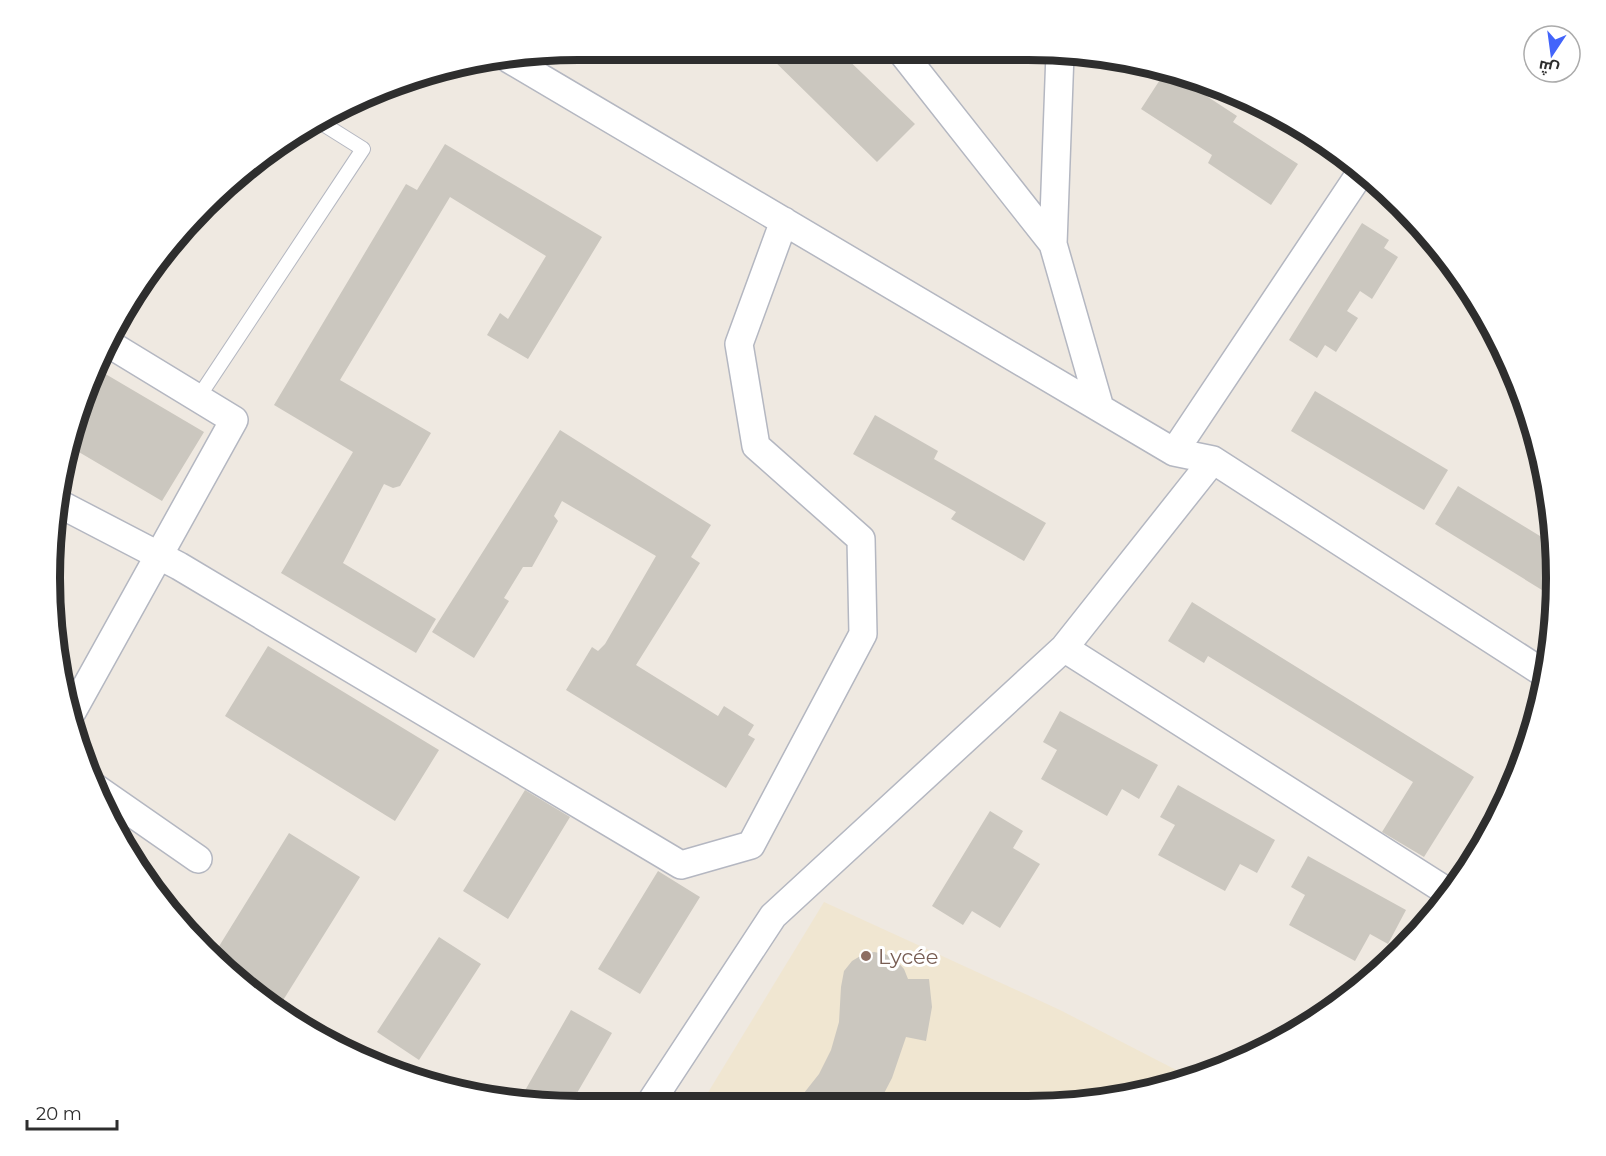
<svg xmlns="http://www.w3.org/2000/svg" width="1606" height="1156" viewBox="0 0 1606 1156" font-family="Montserrat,Cairo,sans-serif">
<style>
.education{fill:#f0e6d1}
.building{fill:#cbc7bf}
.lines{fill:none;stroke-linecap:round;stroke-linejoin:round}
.lane-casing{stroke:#b4b7c1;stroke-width:16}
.street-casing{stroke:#b4b7c1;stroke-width:30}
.lane{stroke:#fff;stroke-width:14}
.street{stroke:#fff;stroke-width:27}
.education-dot{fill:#8d6e63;stroke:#fff;stroke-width:2}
.labels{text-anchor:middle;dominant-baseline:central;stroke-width:6;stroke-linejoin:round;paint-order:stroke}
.education-label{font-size:21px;fill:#785e54;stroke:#fff;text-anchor:start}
.rim{fill:none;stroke:#2e2e2e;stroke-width:8}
</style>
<rect width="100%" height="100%" fill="#efe9e1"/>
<path class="education" d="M824,902L1060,1010L1182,1073L1179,1080L1097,1102L701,1104Z"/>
<path class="building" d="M763,50H838L915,124L877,162Z
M1165,72L1179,78L1237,116L1233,122L1298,164L1271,205L1208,163L1212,155L1141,109Z
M445,144L602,237L528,359L487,335L500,313L508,319L546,256L450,197L340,380L431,433L400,486L393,488L384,484L343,563L436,619L416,653L281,573L353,452L274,405L406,184L417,190Z
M1362,223L1389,240L1384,248L1398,257L1372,299L1360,291L1347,311L1358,318L1336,352L1325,345L1317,358L1289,340Z
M97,369L204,432L162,501L72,448Z
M1315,391L1448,470L1424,510L1291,431Z
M875,415L938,451L934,459L1046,523L1024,561L951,519L956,512L853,454Z
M560,430L711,525L691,557L700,563L636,665L718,716L724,706L754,725L748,735L755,739L726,788L566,690L592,647L598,651L605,644L656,556L562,501L554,516L558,521L532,567H523L504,598L509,601L474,658L432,632Z
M1458,486L1553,544L1555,598L1435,524Z
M1192,602L1474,777L1424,857L1382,832L1413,782L1208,656L1204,663L1168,641Z
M268,646L439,750L395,821L225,716Z
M1060,711L1158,765L1139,799L1122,789L1107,816L1041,779L1057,750L1043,742Z
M1178,785L1275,840L1257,873L1240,864L1225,891L1158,855L1175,825L1160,817Z
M525,790L570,817L508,919L463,891Z
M990,811L1023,831L1013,848L1040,864L1000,928L972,911L963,925L932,906Z
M289,833L360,877L277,1010L256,997L213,956Z
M1308,856L1406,910L1388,944L1370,934L1355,961L1289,925L1305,895L1291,887Z
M658,871L700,897L640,994L598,969Z
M439,937L481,964L419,1060L377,1032Z
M874,952L885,954L896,960L904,969L908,979H929L932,1007L926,1041L906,1037L892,1078L879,1103L791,1104L804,1093L819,1074L831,1050L839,1022L841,987L844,971L852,961L862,955Z
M571,1010L612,1033L570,1105H544L519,1101Z"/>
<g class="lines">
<g class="lane-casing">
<path id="lane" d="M198,398L363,149L320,122"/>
</g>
<g class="street-casing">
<path id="street" d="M900,50L1053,244L1100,408
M509,59L1174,452L1213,460L1545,674
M1053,244L1060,53
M1174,452L1359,175
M1213,460L1064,648L1451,894
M56,502L179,566L681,865L751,845L863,634L861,539L756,446L739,344L784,221
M72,712L234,420L106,342
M93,786L198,859
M649,1105L773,916L1064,648"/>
</g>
<use href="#lane" class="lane"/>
<use href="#street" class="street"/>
</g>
<circle class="education-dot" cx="866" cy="956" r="6"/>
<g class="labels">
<g class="education-label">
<text x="878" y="956">Lycée</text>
</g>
</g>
<path d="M0 0H1606V1156H0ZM578 60H1028A518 518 0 0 1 1546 578V578A518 518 0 0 1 1028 1096H578A518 518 0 0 1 60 578V578A518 518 0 0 1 578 60Z" fill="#fff" fill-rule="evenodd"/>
<path class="rim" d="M578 60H1028A518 518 0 0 1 1546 578V578A518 518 0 0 1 1028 1096H578A518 518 0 0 1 60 578V578A518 518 0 0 1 578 60Z"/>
<g transform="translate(1552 54) rotate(193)"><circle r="28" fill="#ffffff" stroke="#ababab" stroke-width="1.5"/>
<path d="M0-4.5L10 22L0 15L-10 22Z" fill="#4264fb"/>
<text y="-9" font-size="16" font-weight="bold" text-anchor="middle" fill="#2e2e2e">ش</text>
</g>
<path d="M27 1120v9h90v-9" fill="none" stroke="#2e2e2e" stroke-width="3"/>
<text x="36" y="1120" font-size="18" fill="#2e2e2e" stroke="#ffffff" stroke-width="4.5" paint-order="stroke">20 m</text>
</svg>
